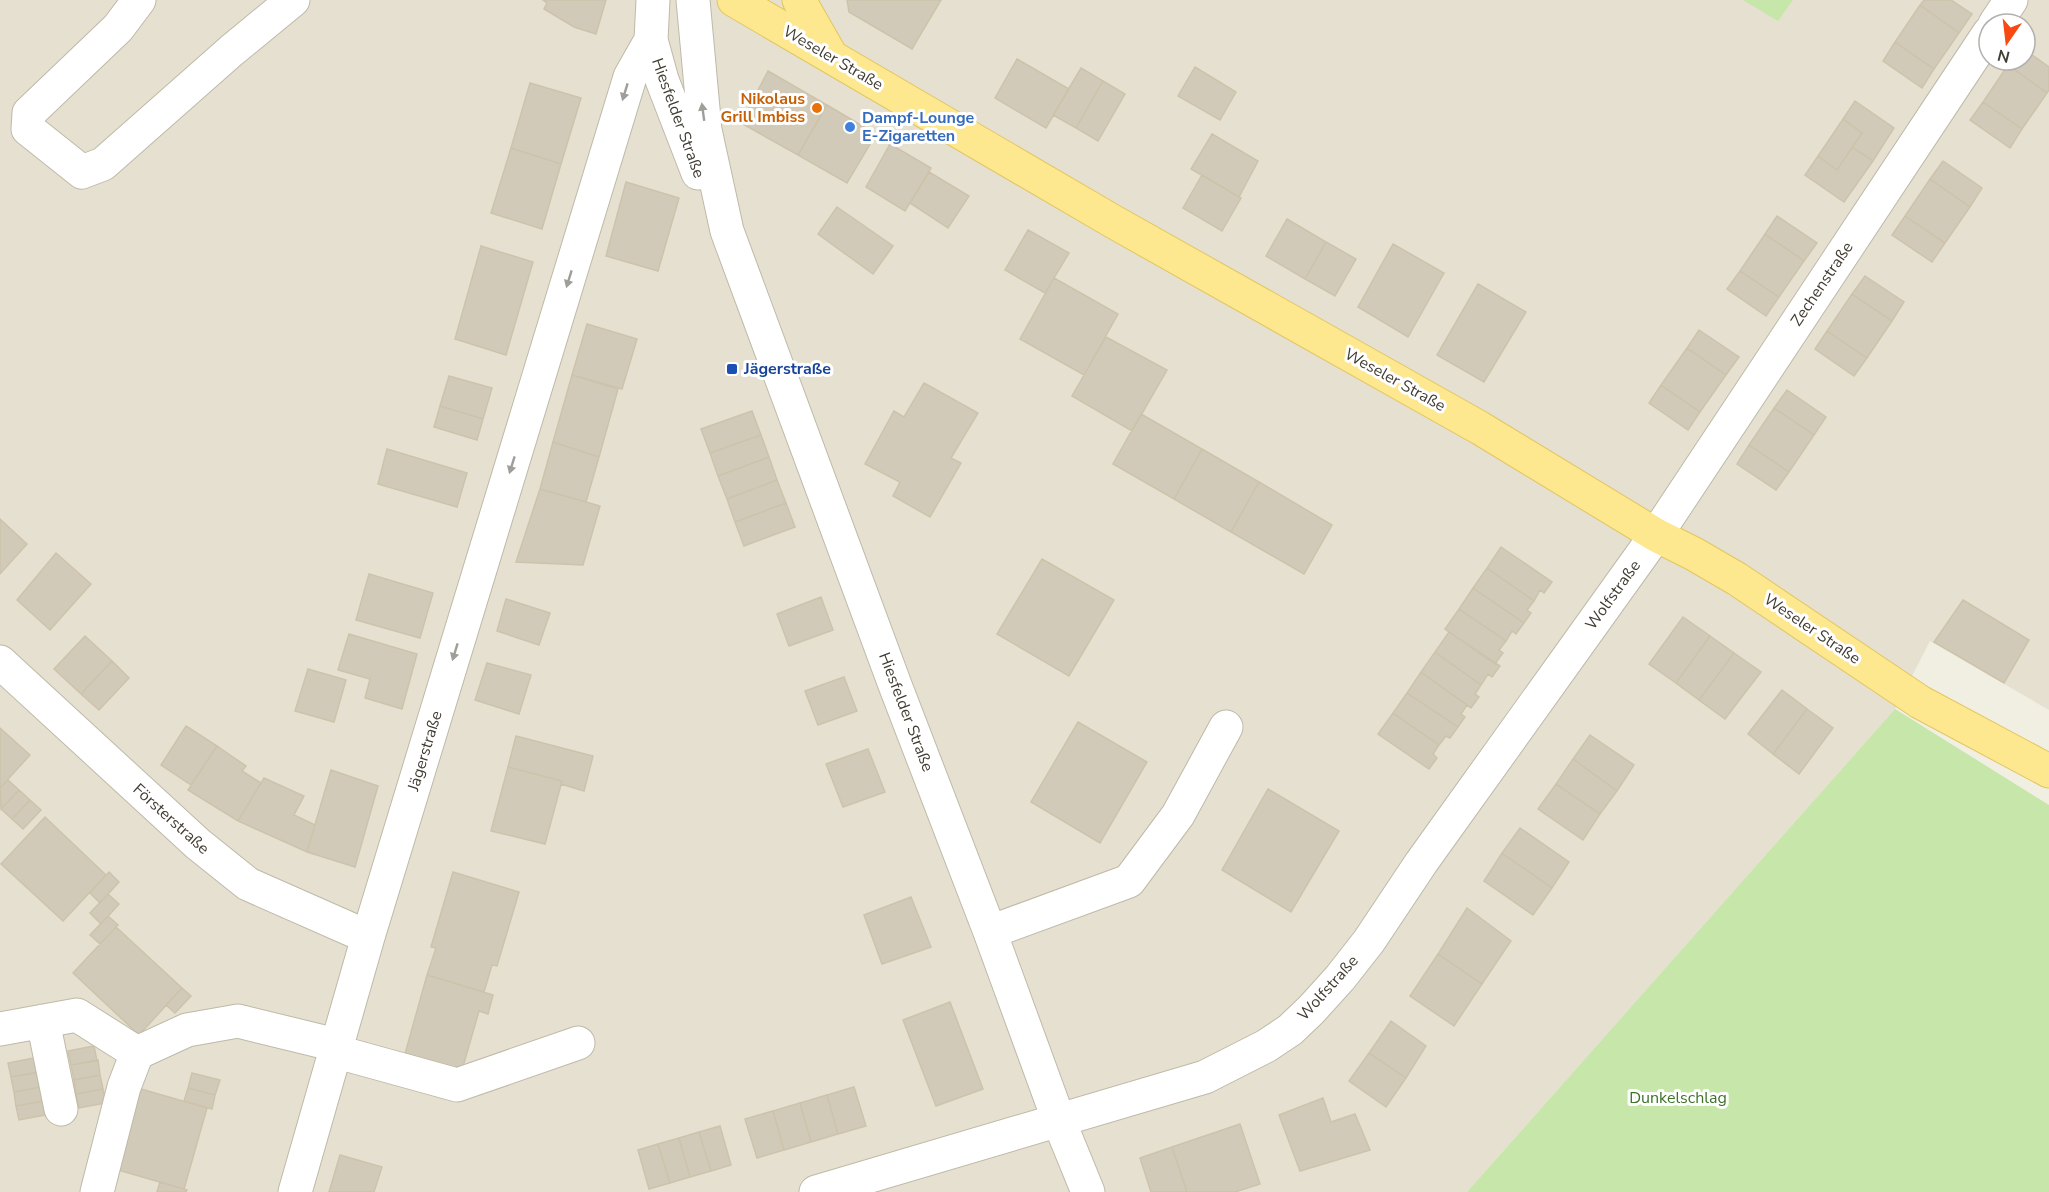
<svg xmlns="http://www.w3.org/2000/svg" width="2049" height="1192" viewBox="0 0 2049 1192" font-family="'Nunito Sans',sans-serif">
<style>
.residential{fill:#e5e0d0;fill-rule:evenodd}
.green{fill:#c6e6aa}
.building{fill:#d2cab8;stroke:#cdc3ab;stroke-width:1.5}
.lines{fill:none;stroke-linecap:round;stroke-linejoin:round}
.minor-casing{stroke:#bfb9a8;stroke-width:35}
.major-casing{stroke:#e2c65f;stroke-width:35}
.minor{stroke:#fff;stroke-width:33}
.major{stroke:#fde78f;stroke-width:33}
.oneway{fill:#a09e99}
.food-dot{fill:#e8710a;stroke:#fff;stroke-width:2}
.shop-dot{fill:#3f7fe0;stroke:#fff;stroke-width:2}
.transit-dot{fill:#1a4fb4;stroke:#fff;stroke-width:2}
.labels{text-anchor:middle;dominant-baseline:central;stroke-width:6;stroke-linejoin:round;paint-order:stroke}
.street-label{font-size:16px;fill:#423d33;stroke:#fff}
.food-label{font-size:16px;font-weight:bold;fill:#c56008;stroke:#fff;text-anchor:end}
.shop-label{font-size:16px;font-weight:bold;fill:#366cbe;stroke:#fff;text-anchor:start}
.transit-label{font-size:16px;font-weight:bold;fill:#164399;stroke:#fff;text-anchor:start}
.park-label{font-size:16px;fill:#3d7227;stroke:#fff}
</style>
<rect width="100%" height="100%" fill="#f1eee2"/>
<path class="residential" d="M0,0H2049V710L1930,641L1895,709L1467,1192H0ZM1989,24H2025V60H1989Z"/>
<path class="green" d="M1743,0H1793L1778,21Z
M1895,709L2049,805V1192H1467Z"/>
<path class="building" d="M543,0H606L596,34L574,27L544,9L547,3Z
M847,0H941L912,49L849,12Z
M1924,0H1951L1972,14L1959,33L1920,5Z
M1920,5L1959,33L1934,69L1895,42Z
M1895,42L1934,69L1922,88L1883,61Z
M2025,50L2049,67V90L2047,93L2008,65L2012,60H2025Z
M1017,59L1069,89L1046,128L995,98Z
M2008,65L2047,93L2022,129L1983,102Z
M1195,67L1236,92L1220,120L1178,96Z
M1081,68L1103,81L1076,128L1053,115Z
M768,71L827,105L798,155L741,123Z
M1103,81L1125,94L1098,141L1076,128Z
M530,83L581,98L561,164L511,148Z
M1855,101L1894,128L1873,161L1852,147L1862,133L1843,119Z
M1983,102L2022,129L2010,148L1970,120Z
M827,105L876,134L847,183L798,155Z
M1843,119L1862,133L1837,170L1818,156Z
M1212,134L1258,161L1239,197L1191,169Z
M890,144L931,168L905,211L866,187Z
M1852,147L1873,161L1844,202L1805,175L1818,156L1837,170Z
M511,148L561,164L542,229L491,213Z
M1943,161L1982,188L1970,207L1930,179Z
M929,172L969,196L948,228L910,203Z
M1202,175L1241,198L1222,231L1183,208Z
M1930,179L1970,207L1945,243L1905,216Z
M626,182L679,198L658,271L606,256Z
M837,207L893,246L873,274L818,234Z
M1777,216L1817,243L1804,261L1765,234Z
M1905,216L1945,243L1932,262L1892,235Z
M1287,219L1326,242L1305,279L1266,256Z
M1028,230L1069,253L1045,293L1005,270Z
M1765,234L1804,261L1779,297L1740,271Z
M1326,242L1356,259L1335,296L1305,279Z
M1393,244L1444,273L1408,337L1358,307Z
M481,246L533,262L506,355L455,339Z
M1740,271L1779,297L1766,316L1727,289Z
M1865,276L1904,302L1892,321L1852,294Z
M1054,278L1118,314L1084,375L1020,339Z
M1478,284L1526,312L1484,382L1437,355Z
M1852,294L1892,321L1867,358L1827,331Z
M587,324L637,339L622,389L572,375Z
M1699,330L1739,357L1726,375L1687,348Z
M1827,331L1867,358L1854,376L1815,349Z
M1106,337L1167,370L1132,431L1072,396Z
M1687,348L1726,375L1700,412L1661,385Z
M572,375L618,389L599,457L553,442Z
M449,376L492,388L483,419L440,406Z
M924,383L978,413L951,458L961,463L930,517L893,496L900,482L865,464L894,411L904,417Z
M1661,385L1700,412L1688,430L1649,403Z
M1787,390L1826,417L1814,435L1774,408Z
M440,406L483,419L477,440L434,427Z
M1774,408L1814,435L1789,472L1749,445Z
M752,411L761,435L710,453L701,429Z
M1141,414L1202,449L1174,499L1113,464Z
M761,435L769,457L718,476L710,453Z
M553,442L599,457L586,502L540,489Z
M1749,445L1789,472L1776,490L1737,464Z
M387,449L467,473L457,507L378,484Z
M1202,449L1259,482L1231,532L1174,499Z
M769,457L777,480L727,499L718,476Z
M777,480L786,503L735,522L727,499Z
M1259,482L1332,525L1304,574L1231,532Z
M540,489L600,506L583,565L516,562Z
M786,503L795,527L744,546L735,522Z
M0,519L27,544L0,574Z
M1501,547L1552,582L1544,593L1540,590L1534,601L1487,568Z
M56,553L91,584L50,630L17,600Z
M1042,559L1114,600L1069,676L997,634Z
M1487,568L1534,601L1527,610L1531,613L1524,623L1473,588Z
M369,574L433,593L420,638L356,620Z
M1473,588L1524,623L1516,634L1512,631L1506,641L1459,609Z
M821,597L833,630L789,646L777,614Z
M506,599L550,613L539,645L497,631Z
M1963,600L2029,640L2004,683L1934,642Z
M1459,609L1506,641L1499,650L1503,653L1495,664L1445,629Z
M1683,617L1710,636L1676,683L1649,664Z
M1449,632L1500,666L1492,677L1488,674L1481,685L1435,652Z
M349,634L417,654L402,709L365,698L370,679L338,670Z
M85,636L112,661L81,694L54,669Z
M1710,636L1734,653L1699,700L1676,683Z
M1435,652L1481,685L1475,694L1479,697L1471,708L1421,672Z
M1734,653L1761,672L1725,719L1699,700Z
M112,661L129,678L99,710L81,694Z
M487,663L531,675L519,714L475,700Z
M308,669L346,680L334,722L295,711Z
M1421,672L1467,705L1461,714L1465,717L1458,727L1407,693Z
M844,677L857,711L818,725L805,691Z
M1782,690L1807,709L1773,754L1748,734Z
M1407,693L1458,727L1450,738L1446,736L1439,745L1393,713Z
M1807,709L1833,728L1799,774L1773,754Z
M1393,713L1439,745L1433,754L1437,758L1429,769L1378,734Z
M1078,722L1147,762L1100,843L1031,802Z
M186,726L217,746L191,785L161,765Z
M0,728L30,755L0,788Z
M1590,735L1634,765L1617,791L1573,759Z
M516,736L593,756L584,791L561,784L562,781L508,767Z
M217,746L246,766L242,771L261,783L238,821L188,790Z
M868,749L885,792L843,807L826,764Z
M1573,759L1617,791L1600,814L1556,784Z
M508,767L562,781L545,844L491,831Z
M331,770L378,786L355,867L307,852Z
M264,778L304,796L294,815L315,825L307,852L238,821Z
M8,780L19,790L1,809L0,788Z
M1556,784L1600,814L1583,840L1538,809Z
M1268,789L1339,831L1291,912L1222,870Z
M19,790L30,800L12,819L1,809Z
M30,800L41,810L23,829L12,819Z
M45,817L106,875L63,921L1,864Z
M1520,828L1569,862L1552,888L1502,853Z
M1502,853L1552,888L1533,915L1484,881Z
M109,872L119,882L100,903L90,893Z
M453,872L519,892L497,966L492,965L484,992L427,975L436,948L431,947Z
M108,894L119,904L101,924L90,913Z
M911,897L931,947L882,964L864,915Z
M1467,908L1511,941L1482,984L1438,954Z
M108,916L118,925L100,944L90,935Z
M116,927L182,988L139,1035L73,973Z
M1438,954L1482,984L1454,1026L1410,996Z
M427,975L493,995L488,1014L479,1011L460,1077L403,1061Z
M182,988L191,996L175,1013L166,1005Z
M950,1002L983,1089L936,1106L903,1020Z
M1391,1021L1426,1046L1406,1078L1369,1053Z
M94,1046L97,1061L71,1065L68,1051Z
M1369,1053L1406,1078L1386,1107L1349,1081Z
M34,1058L37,1073L11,1077L8,1063Z
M98,1060L100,1075L74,1080L71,1065Z
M38,1072L41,1087L14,1092L11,1077Z
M192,1073L220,1080L215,1095L188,1088Z
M100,1075L103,1089L76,1094L74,1080Z
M41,1087L44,1101L16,1106L14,1092Z
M854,1087L866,1126L838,1134L827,1095Z
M188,1088L215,1095L212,1109L184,1101Z
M103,1089L106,1103L79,1108L76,1094Z
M141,1089L207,1108L184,1189L118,1170Z
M827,1095L838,1134L811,1142L800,1103Z
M1323,1098L1331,1122L1355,1114L1370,1150L1300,1171L1279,1115Z
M44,1101L46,1115L19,1120L16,1106Z
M800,1103L811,1142L784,1150L773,1111Z
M773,1111L784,1150L757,1158L745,1119Z
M1240,1124L1260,1184L1235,1192H1187L1172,1147Z
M720,1126L731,1165L711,1171L699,1132Z
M699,1132L711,1171L690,1177L679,1138Z
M679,1138L690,1177L670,1183L658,1144Z
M658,1144L670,1183L649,1189L638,1150Z
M1172,1147L1187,1192H1151L1140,1158Z
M340,1155L382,1167L374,1192H329Z
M160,1182L187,1190L186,1192H157Z"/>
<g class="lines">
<g class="minor-casing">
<path id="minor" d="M139,0L118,28L29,113L28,129L82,172L103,164L231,51L293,0
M653,0L651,40L662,80L698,173
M693,0L705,130L727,231L895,685L990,932L1059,1121L1088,1192
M1995,24L2011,0
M0,662L198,844L248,884L368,937
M990,932L1129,881L1178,815L1226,727
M43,1021L61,1109
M0,1029L77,1015L137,1053
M334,1051L457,1085L578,1043
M97,1192L124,1087L137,1053L187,1030L238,1021L336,1045
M295,1192L368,937L630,77L651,40
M816,1192L1205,1077L1266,1046L1290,1030L1311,1010L1340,978L1369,941L1421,863L1656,535L1989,33"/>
</g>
<g class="major-casing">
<path id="major" d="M734,0L1114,222L1480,428L1656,535L1694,554L1737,579L1920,702L2049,771
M799,0L831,56"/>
</g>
<use href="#minor" class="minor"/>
<use href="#major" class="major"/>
</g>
<defs><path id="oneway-solid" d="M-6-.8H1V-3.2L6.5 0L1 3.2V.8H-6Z" transform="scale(1.5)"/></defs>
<g class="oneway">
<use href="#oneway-solid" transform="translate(625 92) rotate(107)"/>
<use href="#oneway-solid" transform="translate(703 112) rotate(-98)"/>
<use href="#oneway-solid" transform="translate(569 279) rotate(107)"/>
<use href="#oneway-solid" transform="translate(512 465) rotate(107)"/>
<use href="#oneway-solid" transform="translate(455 652) rotate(107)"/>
</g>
<circle class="food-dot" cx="817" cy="108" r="6"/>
<circle class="shop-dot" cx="850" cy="127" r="6"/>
<rect class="transit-dot" x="726" y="363" width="12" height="12" rx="3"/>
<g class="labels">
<g class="street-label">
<text transform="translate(833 58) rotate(30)">Weseler Straße</text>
<text transform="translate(678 118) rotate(70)">Hiesfelder Straße</text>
<text transform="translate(1822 284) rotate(-56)">Zechenstraße</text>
<text transform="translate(1395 380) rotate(29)">Weseler Straße</text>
<text transform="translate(1613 595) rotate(-54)">Wolfstraße</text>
<text transform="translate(1812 629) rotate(34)">Weseler Straße</text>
<text transform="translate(906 712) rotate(69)">Hiesfelder Straße</text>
<text transform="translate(425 751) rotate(-73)">Jägerstraße</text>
<text transform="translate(171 819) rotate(42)">Försterstraße</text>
<text transform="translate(1328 988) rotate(-48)">Wolfstraße</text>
</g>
<g class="food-label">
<text x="805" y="99">Nikolaus<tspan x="805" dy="18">Grill Imbiss</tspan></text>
</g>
<g class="shop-label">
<text x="862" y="118">Dampf-Lounge<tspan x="862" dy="18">E-Zigaretten</tspan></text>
</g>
<g class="transit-label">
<text x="744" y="369">Jägerstraße</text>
</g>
<g class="park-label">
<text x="1678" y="1098">Dunkelschlag</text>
</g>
</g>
<g transform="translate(2007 42) rotate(194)"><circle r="28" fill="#ffffff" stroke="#b3b1ad" stroke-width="1.5"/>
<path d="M0-4.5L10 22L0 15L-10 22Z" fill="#f84912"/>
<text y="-9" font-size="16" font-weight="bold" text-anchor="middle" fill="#423d33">N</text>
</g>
</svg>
